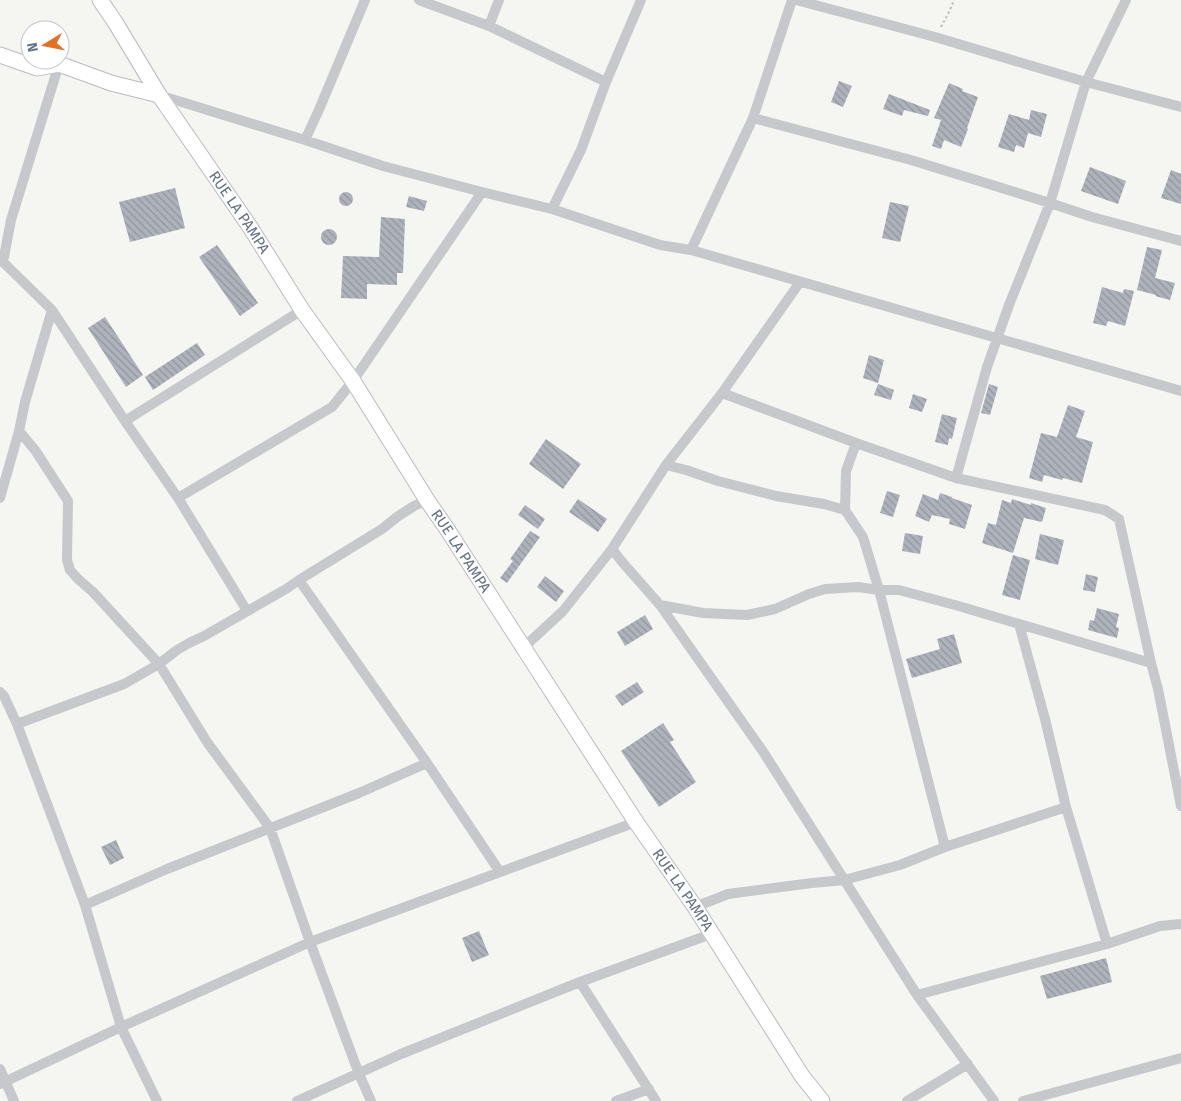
<svg xmlns="http://www.w3.org/2000/svg" width="1181" height="1101" viewBox="0 0 1181 1101" font-family="'Fira Sans',sans-serif">
<style>
.building{fill:url(#building-back-hatch)}
.lines{fill:none;stroke-linecap:round;stroke-linejoin:round}
.secondary-casing{stroke:#b8bbc0;stroke-width:17}
.path{stroke:#bdbec1;stroke-width:2;stroke-dasharray:2.5 2.5;stroke-linecap:butt}
.street{stroke:#c6c8cc;stroke-width:10}
.secondary{stroke:#fff;stroke-width:15}
.labels{text-anchor:middle;dominant-baseline:central;stroke-width:5;stroke-linejoin:round;paint-order:stroke}
.street-label{font-size:15px;fill:#647184;stroke:#fff}
</style>
<defs>
<pattern id="building-back-hatch" width="6" height="6" patternUnits="userSpaceOnUse" patternTransform="scale(1.25)"><rect width="6" height="6" fill="#aeb3bb"/><path d="M-1 5l2 2M0 0l6 6M5-1l2 2" fill="none" stroke="#91969e"/></pattern>
</defs>
<rect width="100%" height="100%" fill="#f5f6f2"/>
<path class="building" d="M839,81L852,86L843,107L831,102Z
M949,83L963,89L962,91L978,97L967,128L968,129L961,147L944,140L941,149L932,146L941,120L934,118Z
M889,94L930,110L928,116L904,110L902,116L883,109Z
M1031,110L1047,114L1041,137L1028,133L1024,148L1016,145L1014,152L998,147L1009,114L1029,120Z
M1090,167L1126,181L1118,204L1081,191Z
M1171,170L1181,174V204L1161,198Z
M175,188L185,228L130,242L119,202Z
M339 199a7 7 0 1 1 14 0a7 7 0 1 1-14 0Z
M409,196L427,201L424,211L406,207Z
M890,202L909,206L900,242L882,238Z
M381,217L405,219L403,273H397V285L367,284V299L341,298L343,256L379,257Z
M321 237a8 8 0 1 1 16 0a8 8 0 1 1-16 0Z
M217,245L258,303L240,316L199,257Z
M1147,247L1162,250L1155,278L1175,283L1170,300L1155,296L1156,295L1137,290Z
M1102,287L1123,293L1124,289L1134,291L1125,326L1108,321L1106,326L1093,323Z
M105,317L143,375L126,387L88,328Z
M197,343L205,355L153,390L145,377Z
M869,355L884,360L878,383L863,378Z
M878,384L894,390L891,400L874,395Z
M989,384L998,387L990,415L981,413Z
M913,394L927,399L922,412L909,408Z
M1068,405L1085,411L1076,437L1093,442L1082,483L1063,478L1062,480L1044,475L1042,482L1029,478L1041,433L1057,437Z
M942,414L957,418L952,439L949,438L948,445L935,442Z
M546,439L581,464L563,489L529,464Z
M887,491L900,495L893,517L880,513Z
M940,493L952,497V498L972,505L965,529L949,524L950,519L932,515L929,522L915,516L923,494L938,500Z
M578,499L607,519L598,532L569,512Z
M1012,499L1031,505V503L1046,508L1042,522L1024,518L1013,553L982,543L988,523L996,525L1002,500L1011,503Z
M525,505L545,519L538,529L518,515Z
M530,531L540,537L507,583L500,578L513,561L510,559Z
M905,533L923,536L920,554L902,551Z
M1040,534L1064,540L1058,565L1035,559Z
M1013,555L1030,560L1020,600L1002,595Z
M1086,574L1098,577L1095,592L1083,590Z
M545,576L564,591L556,602L537,587Z
M1097,608L1119,614L1116,627L1119,628L1117,638L1088,630L1090,620L1094,621Z
M645,615L653,629L625,646L617,632Z
M954,634L962,663L912,678L906,659L940,649L937,639Z
M637,682L644,692L622,706L615,696Z
M663,723L674,740L670,742L696,782L659,807L621,751Z
M116,840L124,858L110,865L101,847Z
M479,931L489,955L472,962L462,938Z
M1106,958L1112,982L1047,999L1040,976Z"/>
<g class="lines">
<g class="secondary-casing">
<g id="secondary">
<path id="s1" d="M100,0L115,22L159,95L250,227L302,310L353,381L427,500L447,529L636,822L695,907L802,1076L822,1101"/>
<path d="M0,55L37,68L59,64L111,83L159,95"/>
</g>
</g>
<path class="path" d="M941,27L950,10L954,0"/>
<path class="street" d="M419,0L489,26L606,82
M796,0L935,37L1086,82L1181,107
M1126,0L1086,82L1050,203L1009,305L987,367L956,478L1105,510L1119,519L1151,663L1158,689L1181,806
M489,26L499,0
M59,64L11,220L3,262L52,310L125,421L178,498L247,611
M159,95L305,140L383,166L482,192L552,209L660,245L691,250L1181,391
M753,118L911,160L1050,203L1092,217L1181,241
M305,140L318,112L365,0
M552,209L581,150L606,82L641,0
M691,250L753,118L792,0
M722,393L856,443
M125,421L302,310
M19,431L35,450L68,501L67,560L70,570L78,579L93,592L159,664L207,742L270,828L310,942L359,1074L371,1101
M666,465L686,470L718,481L776,496L824,504L845,510
M0,498L19,431L25,402L52,310
M178,498L332,407L353,381L482,192
M612,549L623,563L660,605L764,753L917,995L994,1101
M299,580L427,763L500,872
M660,605L703,613L747,615L775,609L809,594L825,589L858,587L879,590H899L955,605L1151,663
M1019,624L1045,719L1066,807L1107,944
M523,648L563,611L586,582L612,549L666,465L722,393L800,282
M0,692L4,696L17,724L85,905L121,1027L157,1101
M17,724L124,684L159,664L177,650L191,642L204,636L286,589L299,580L382,529L397,517L414,506L427,500
M945,847L879,590L863,537L845,510L846,471L856,443L956,478
M85,905L167,869L359,793L427,763
M695,907L728,894L812,883L844,880L900,865L945,847L1066,807
M580,982L711,934
M917,995L1107,944L1160,926L1181,924
M0,1069L14,1101
M0,1084L121,1027L310,942L636,822
M297,1101L401,1054L580,982L656,1101
M616,1101L649,1089
M907,1101L968,1064
M1023,1101L1181,1058"/>
<use href="#secondary" class="secondary"/>
</g>
<g class="labels">
<g class="street-label">
<text stroke="none"><textPath href="#s1" startOffset="254">RUE LA PAMPA</textPath></text>
<text stroke="none"><textPath href="#s1" startOffset="659">RUE LA PAMPA</textPath></text>
<text stroke="none"><textPath href="#s1" startOffset="1064">RUE LA PAMPA</textPath></text>
</g>
</g>
<g transform="translate(45 45) rotate(260)"><circle r="24" fill="#ffffff" stroke="#c1c6ce"/>
<path d="M0-4L9 19L0 12L-9 19Z" fill="#e56f23"/>
<text y="-8" font-size="14" font-weight="bold" text-anchor="middle" fill="#647184">N</text>
</g>
</svg>
